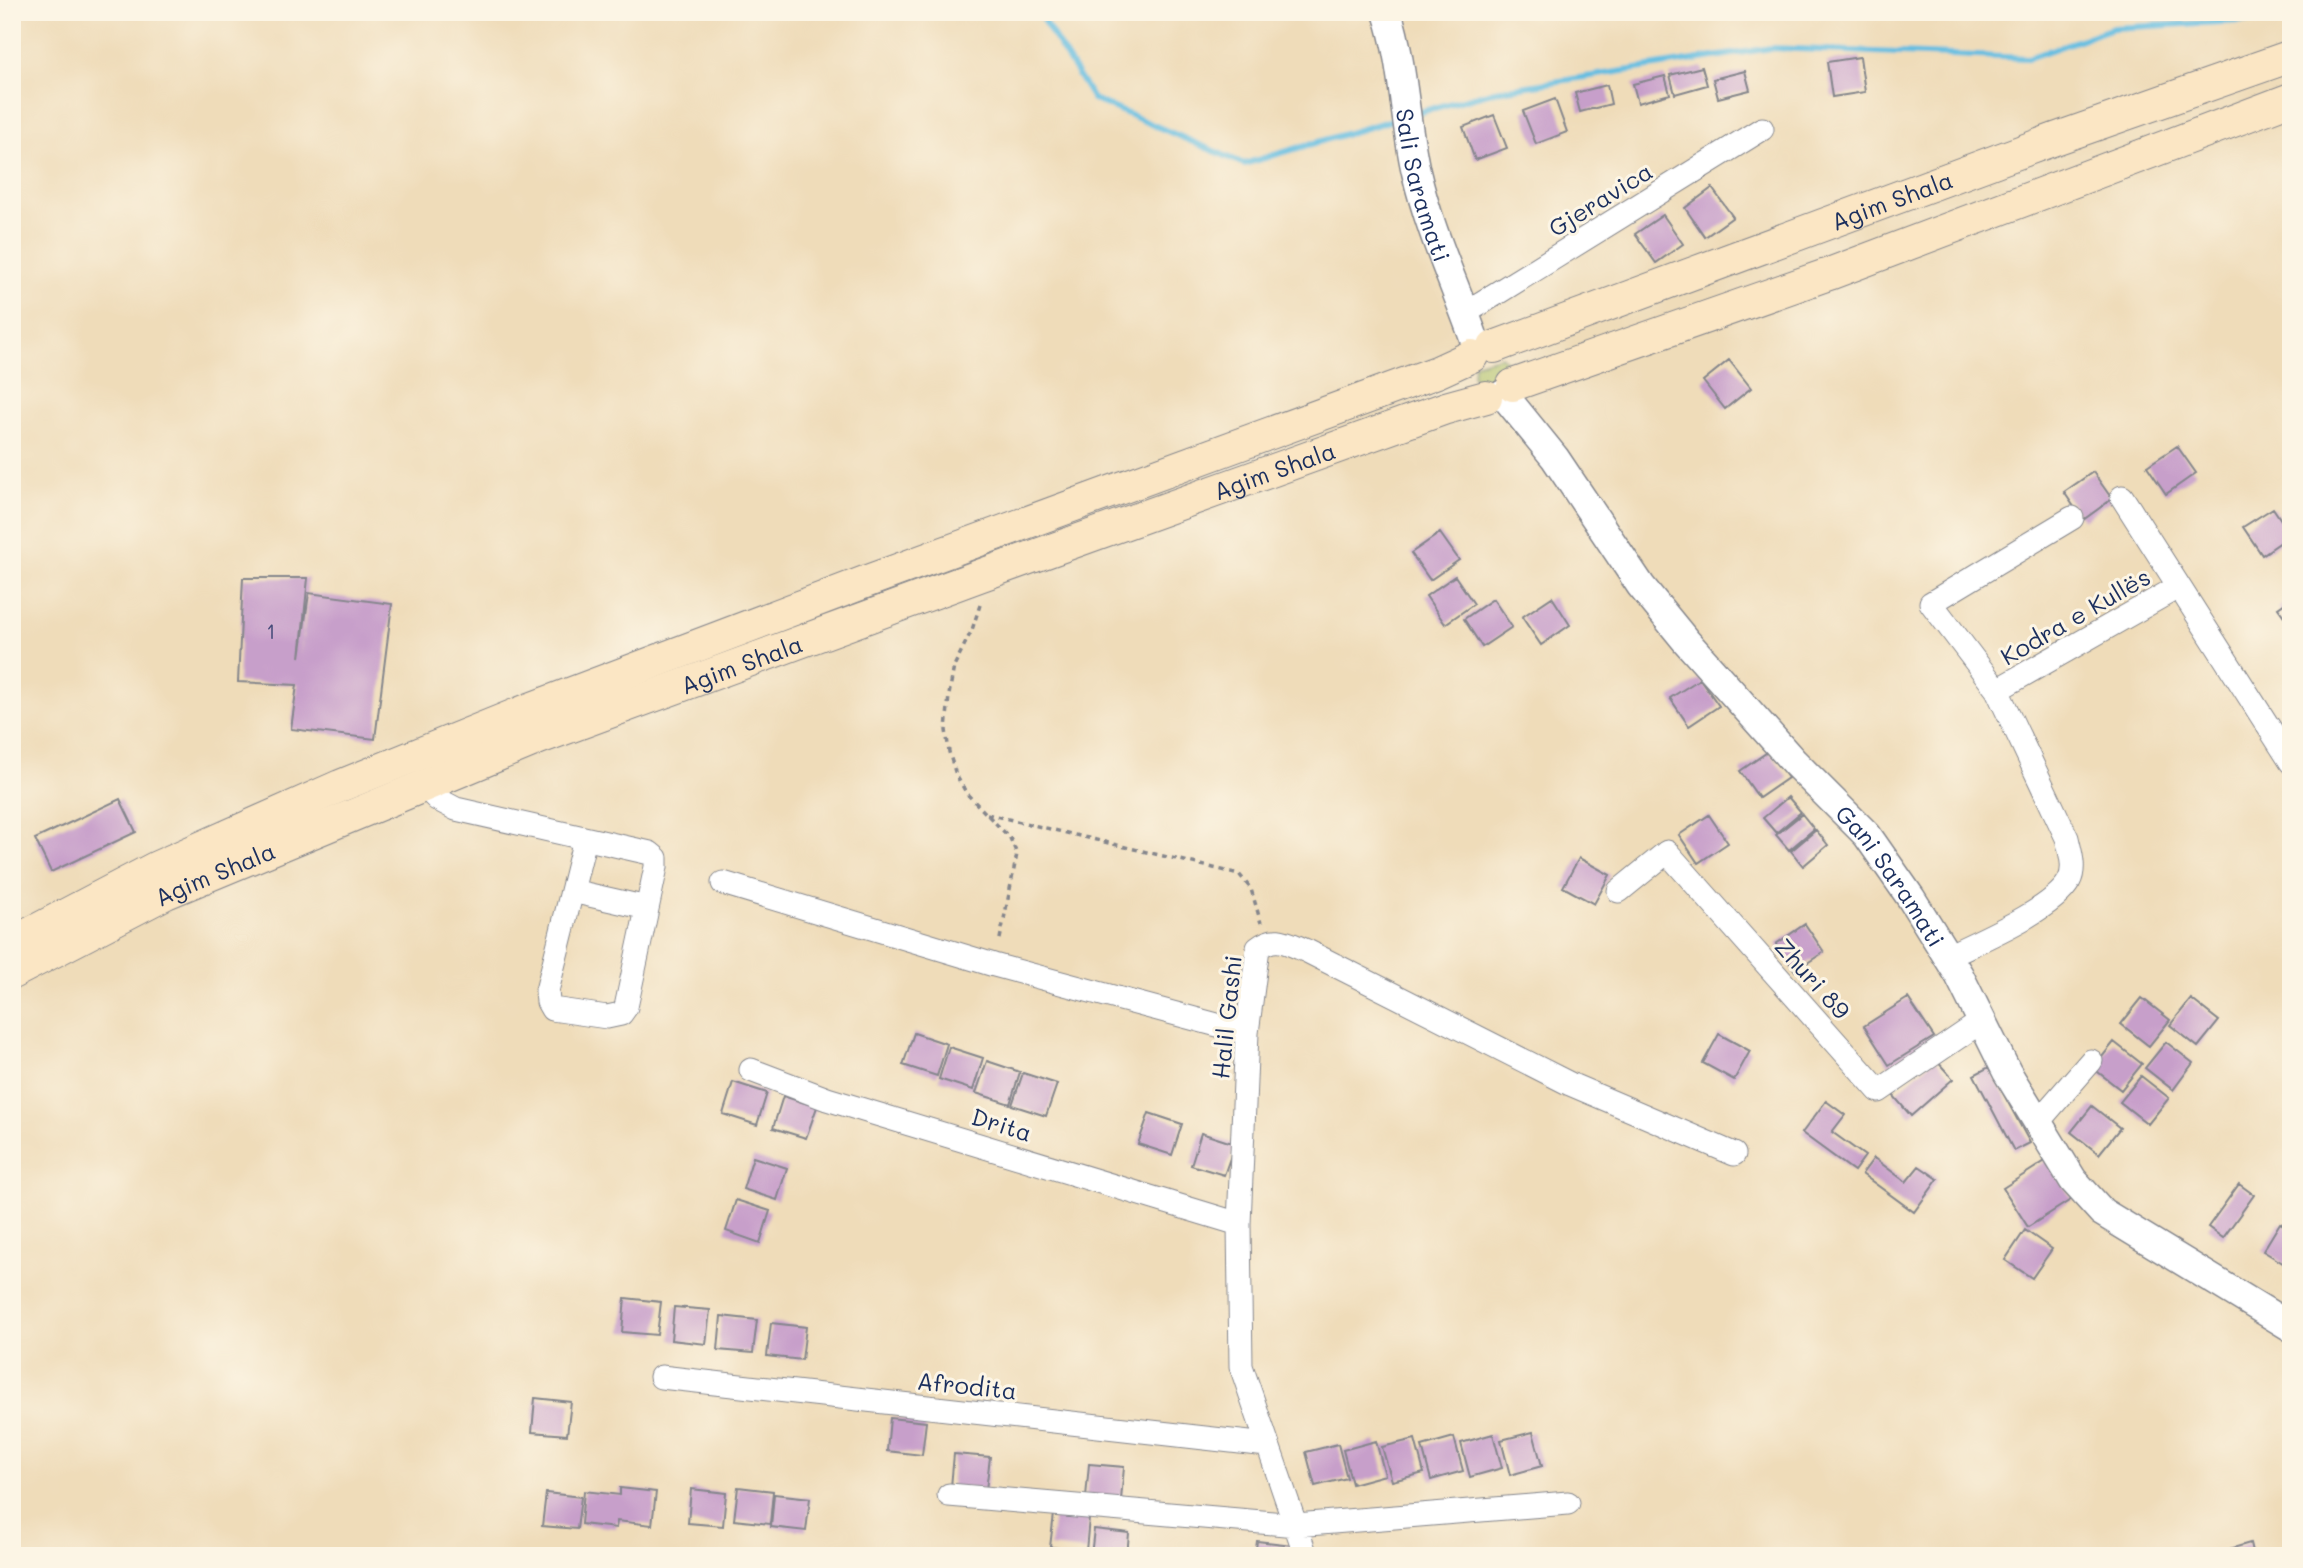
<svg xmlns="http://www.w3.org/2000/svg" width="2303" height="1568" viewBox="0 0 2303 1568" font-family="Mali,sans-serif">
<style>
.green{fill:#acbd61;stroke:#647660;stroke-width:2}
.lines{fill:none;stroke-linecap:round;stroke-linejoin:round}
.stream{stroke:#64bde1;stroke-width:6}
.building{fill:#c79fca}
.minor-casing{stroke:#85868c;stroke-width:25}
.tertiary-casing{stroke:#85868c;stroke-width:31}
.secondary-casing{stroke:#85868c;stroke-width:34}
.path{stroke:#85868c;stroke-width:3.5;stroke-dasharray:5 5;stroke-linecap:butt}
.minor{stroke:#fff;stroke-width:23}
.tertiary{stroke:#fff;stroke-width:28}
.secondary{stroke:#fbe6c4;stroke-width:32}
.labels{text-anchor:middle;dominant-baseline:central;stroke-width:6;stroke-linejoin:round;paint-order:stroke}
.number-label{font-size:21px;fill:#464b79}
.street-label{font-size:24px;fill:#1b2f5e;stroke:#fcf5e5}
</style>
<rect width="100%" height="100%" fill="#fcf5e5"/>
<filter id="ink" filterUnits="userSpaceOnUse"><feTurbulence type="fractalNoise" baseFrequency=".0143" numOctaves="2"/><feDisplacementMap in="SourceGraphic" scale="14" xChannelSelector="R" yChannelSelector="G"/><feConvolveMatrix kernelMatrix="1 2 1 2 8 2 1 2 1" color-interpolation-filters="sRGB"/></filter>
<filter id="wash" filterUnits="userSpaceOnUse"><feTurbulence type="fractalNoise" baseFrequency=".00686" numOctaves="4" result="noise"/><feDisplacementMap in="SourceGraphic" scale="28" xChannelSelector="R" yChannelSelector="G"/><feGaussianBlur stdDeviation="1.57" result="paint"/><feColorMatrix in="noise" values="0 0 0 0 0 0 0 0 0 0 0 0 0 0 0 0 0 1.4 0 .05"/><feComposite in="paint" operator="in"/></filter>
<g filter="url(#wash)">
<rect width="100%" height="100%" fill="#efdcb9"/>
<path class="green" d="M1501,356C1511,365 1510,371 1506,383L1479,386L1473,376L1474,364Z"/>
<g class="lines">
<path class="stream" d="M1038,12L1093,99L1244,164L1399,118
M1413,114L1495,91L1771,48L2028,58L2113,28L2291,18"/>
</g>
<g id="blocks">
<path class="building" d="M1860,57L1865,92L1832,97L1827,62Z
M1702,67L1707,85L1675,94L1670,75Z
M1745,71L1750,90L1718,98L1713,79Z
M1665,76L1670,94L1638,103L1633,84Z
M1607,85L1611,104L1580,112L1575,93Z
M1555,99L1567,132L1536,144L1523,111Z
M1494,115L1507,148L1475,160L1463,127Z
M1712,188L1733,217L1705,237L1685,208Z
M1663,215L1683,244L1656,263L1635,234Z
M1729,360L1751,388L1725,409L1703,381Z
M2177,446L2196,473L2166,494L2147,466Z
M2093,472L2112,499L2083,520L2064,492Z
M2273,508L2291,535L2262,555L2243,527Z
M1440,533L1459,560L1430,580L1411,553Z
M1455,576L1474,604L1445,624L1426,596Z
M243,578H308L300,657L309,593L392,604L375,739L291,729L297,685L238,682Z
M1552,597L1570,625L1541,645L1522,617Z
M1493,599L1512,627L1482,647L1464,619Z
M2291,599V626L2278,608Z
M1700,679L1719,706L1689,726L1670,698Z
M1769,751L1788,778L1759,798L1740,771Z
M1788,797L1801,812L1776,833L1763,818Z
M120,799L136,832L51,872L35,839Z
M1802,814L1814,829L1789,850L1776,835Z
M1709,815L1728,843L1698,863L1679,835Z
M1816,830L1828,845L1803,866L1791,851Z
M1579,858L1610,875L1594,904L1563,887Z
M1805,924L1824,952L1795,971L1776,944Z
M1908,998L1934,1037L1889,1065L1864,1026Z
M2142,998L2170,1020L2149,1046L2121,1024Z
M2191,999L2219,1021L2198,1047L2170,1025Z
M914,1033L947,1044L937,1076L903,1065Z
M1719,1034L1750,1051L1734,1080L1703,1063Z
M2114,1042L2142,1064L2121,1090L2093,1068Z
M2166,1042L2193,1063L2173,1090L2145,1068Z
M949,1047L983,1058L973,1090L939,1079Z
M1935,1059L1953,1079L1911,1116L1893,1095Z
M987,1061L1020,1072L1010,1104L976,1093Z
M1989,1067L2030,1143L2014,1151L1974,1075Z
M1023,1073L1057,1084L1046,1116L1012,1105Z
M2141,1076L2169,1098L2148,1124L2120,1102Z
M733,1082L767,1093L757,1125L723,1114Z
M783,1096L817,1107L806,1138L773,1128Z
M1826,1101L1845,1115L1832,1132L1865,1156L1854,1171L1802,1133Z
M2092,1106L2120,1128L2099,1154L2071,1132Z
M1149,1113L1182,1124L1172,1155L1138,1144Z
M1201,1133L1235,1144L1224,1175L1191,1165Z
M753,1157L787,1168L777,1200L743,1189Z
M1874,1158L1906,1182L1919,1166L1938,1179L1914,1212L1862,1174Z
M2047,1160L2072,1199L2028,1227L2003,1188Z
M2239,1184L2254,1195L2223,1238L2208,1227Z
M736,1200L770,1211L760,1243L726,1231Z
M2280,1223L2291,1229V1268L2263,1251Z
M2025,1230L2052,1249L2032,1278L2005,1260Z
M625,1298L661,1302L657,1335L622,1332Z
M674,1307L710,1310L706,1344L671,1340Z
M721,1316L757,1320L753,1353L718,1350Z
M771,1323L806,1327L802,1360L767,1356Z
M535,1398L571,1402L567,1435L532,1432Z
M890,1418L926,1422L922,1455L887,1451Z
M1533,1432L1542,1466L1510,1475L1501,1440Z
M1493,1434L1502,1468L1470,1477L1461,1443Z
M1454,1437L1463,1471L1431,1480L1422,1446Z
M1415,1439L1424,1473L1392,1481L1382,1447Z
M1376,1441L1385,1475L1352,1484L1343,1450Z
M1338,1444L1347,1478L1315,1486L1306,1452Z
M954,1454L990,1457L986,1490L951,1487Z
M1089,1464L1124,1467L1121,1500L1086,1497Z
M738,1487L773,1491L770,1524L734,1520Z
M620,1488L656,1492L652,1525L617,1521L616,1528L581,1524L584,1491L620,1495Z
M691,1489L726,1493L723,1526L688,1523Z
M546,1493L581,1497L577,1529L542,1526Z
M774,1494L810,1498L806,1531L771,1527Z
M1054,1514L1089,1518L1086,1551L1050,1547Z
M1094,1529L1129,1533L1127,1556H1091Z
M1257,1541L1292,1545L1291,1556H1255Z
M2250,1543L2253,1556H2216V1553Z"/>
</g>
</g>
<g filter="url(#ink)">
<use href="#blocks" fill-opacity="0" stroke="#85868c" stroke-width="2"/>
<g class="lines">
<g class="minor-casing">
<path id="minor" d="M1465,313L1762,129
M2122,497L2291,762
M1997,690L2178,587
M424,786L437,799L456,809L650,853L656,858V867L626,1007L621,1014L607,1017L552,1009L548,1002L547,991L585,839
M723,883L994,965L1247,1033
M572,891L647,908
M1619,891L1667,852L1879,1091L1982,1021
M1948,956C1978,941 2053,910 2069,881C2076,868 2070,852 2067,838L1997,690L1931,603L2072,518
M751,1070L827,1099L1239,1224
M2037,1123L2091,1061
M661,1377L1267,1445
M949,1495L1296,1525L1568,1503
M1306,1556L1241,1366L1239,1224L1247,1033L1258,948C1276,934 1287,943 1307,951L1570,1084L1734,1154"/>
</g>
<g class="tertiary-casing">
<g id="tertiary">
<path id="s1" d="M1387,12C1404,64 1404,119 1416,172C1430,233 1458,291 1478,350"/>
<path id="s2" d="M1503,394L1555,458L1641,586L1686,641L1794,762L1867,835L1911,898L1959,975L2007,1072L2073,1180L2102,1212L2291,1327"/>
</g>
</g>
<g class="secondary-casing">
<g id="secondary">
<path id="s3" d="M1494,347L2055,139L2291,56"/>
<path d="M1513,385L1829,274L2291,99"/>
<path d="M12,943L155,868L340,786L530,709L873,579L1437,372L1472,356"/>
<path id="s4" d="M12,973L166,893L539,738L979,576L1446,408L1486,397"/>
</g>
</g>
<path class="path" d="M980,605L972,630L954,666L949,695L946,730L949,752L956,775L967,794L1010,838L1017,854L999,944
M987,814L1239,874L1251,889L1261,923"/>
<use href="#minor" class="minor"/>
<use href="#tertiary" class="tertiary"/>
<use href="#secondary" class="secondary"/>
</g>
</g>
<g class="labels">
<g class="number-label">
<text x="271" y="630">1</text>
</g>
<g class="street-label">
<text stroke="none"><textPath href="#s1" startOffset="177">Sali Saramati</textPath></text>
<text transform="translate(1600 199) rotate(-32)">Gjeravica</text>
<text stroke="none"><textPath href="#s3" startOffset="424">Agim Shala</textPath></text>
<text stroke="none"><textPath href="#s4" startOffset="1360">Agim Shala</textPath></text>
<text transform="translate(2075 616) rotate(-30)">Kodra e Kullës</text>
<text stroke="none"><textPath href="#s4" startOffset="793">Agim Shala</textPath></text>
<text stroke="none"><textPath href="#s4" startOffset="226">Agim Shala</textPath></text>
<text stroke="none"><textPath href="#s2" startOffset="620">Gani Saramati</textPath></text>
<text transform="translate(1813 978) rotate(48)">Zhuri 89</text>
<text transform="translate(1226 1017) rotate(-84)">Halil Gashi</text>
<text transform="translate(1002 1124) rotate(17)">Drita</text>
<text transform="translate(967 1385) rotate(6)">Afrodita</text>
</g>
</g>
<rect width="2303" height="1568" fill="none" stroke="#fcf5e5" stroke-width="42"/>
</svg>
